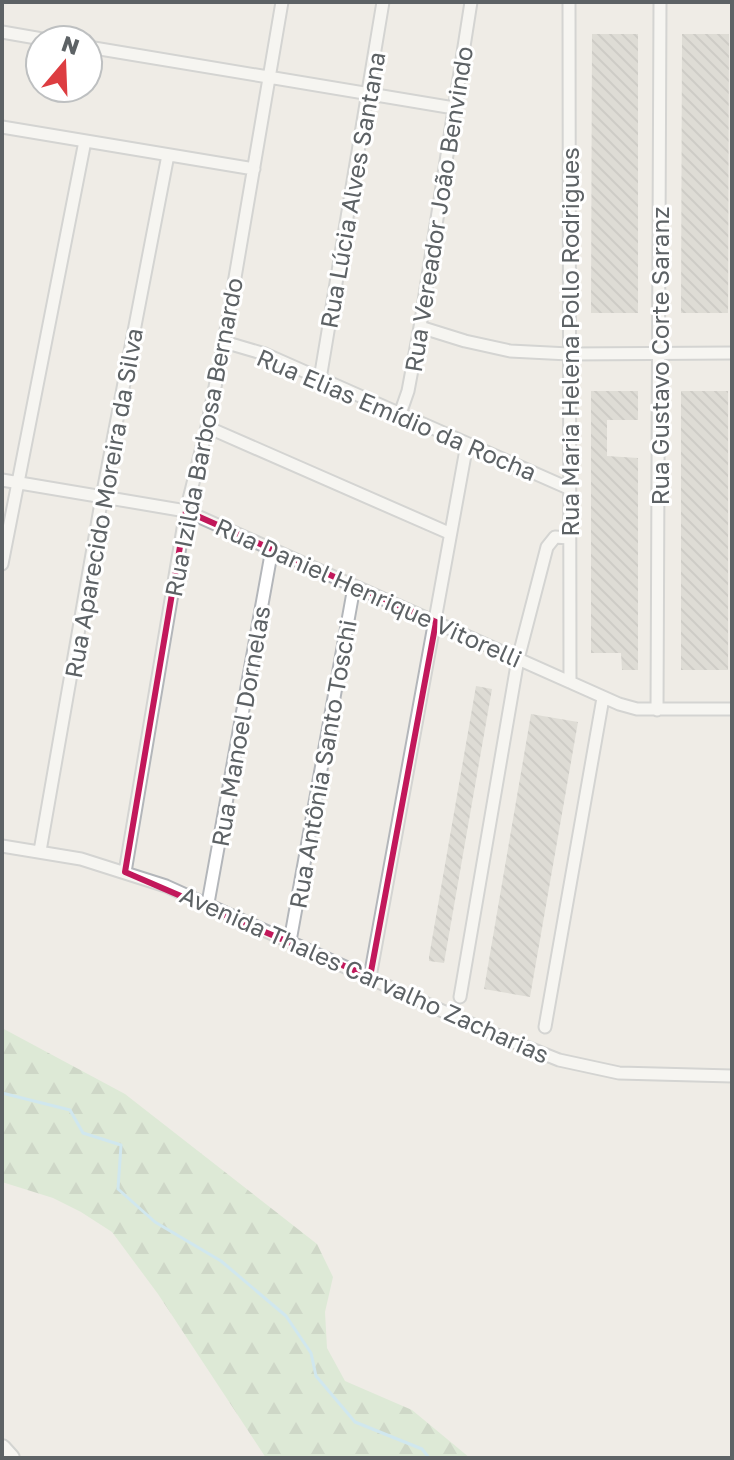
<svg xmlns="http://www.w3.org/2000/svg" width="734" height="1460" viewBox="0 0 734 1460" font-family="'Golos Text',sans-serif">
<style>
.forest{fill:url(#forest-firs)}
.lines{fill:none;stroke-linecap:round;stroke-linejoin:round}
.stream{stroke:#abdff9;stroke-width:3}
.building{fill:url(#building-back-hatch)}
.minor-casing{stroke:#b3b6ba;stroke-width:15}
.secondary-casing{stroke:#b2b6b9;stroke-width:20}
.minor{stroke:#fff;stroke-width:11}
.secondary{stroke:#fff;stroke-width:16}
.marked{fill:none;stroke:#c2185b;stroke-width:6;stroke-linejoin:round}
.labels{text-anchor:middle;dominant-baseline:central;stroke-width:6;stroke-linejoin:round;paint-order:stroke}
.street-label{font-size:24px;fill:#5d6265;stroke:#fff}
</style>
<defs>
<pattern id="forest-firs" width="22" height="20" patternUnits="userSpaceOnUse" patternTransform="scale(2)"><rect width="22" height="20" fill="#c8e4c4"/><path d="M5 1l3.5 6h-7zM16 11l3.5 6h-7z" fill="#a6bca3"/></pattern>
<pattern id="building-back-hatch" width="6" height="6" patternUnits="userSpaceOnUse" patternTransform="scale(2)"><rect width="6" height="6" fill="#cac7c2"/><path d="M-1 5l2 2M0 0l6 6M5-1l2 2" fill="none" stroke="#a7a5a1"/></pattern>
</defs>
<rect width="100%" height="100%" fill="#efece6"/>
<path class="forest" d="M2,1028L125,1094L317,1244L333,1277L325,1312L327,1348L345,1381L412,1410L470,1458H266L158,1294L112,1232L81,1212L53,1198L2,1182Z"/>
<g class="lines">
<path class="stream" d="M2,1093L70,1110L83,1133L121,1145L118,1189L155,1222L221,1261L286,1316L311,1353L316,1376L355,1422L422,1449L429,1458"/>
</g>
<path class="building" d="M592,34H638V313H591Z
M682,34H729L728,313H681Z
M591,391H638V420H607V456L638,458V670H622L621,653H591Z
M681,391H728V670H681Z
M476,686L492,689L444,963L429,961V957Z
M531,714L578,722L530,997L484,989Z"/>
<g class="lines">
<g class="minor-casing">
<path id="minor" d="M569,2L570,682
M2,32L48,40
M88,47L454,108
M2,127L254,169
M420,327L465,341L510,351L569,354L732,353
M224,342L265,354L568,488
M320,379L383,2
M400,414L408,391L420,327L471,2
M207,427L449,533
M2,480L186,511L619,704L637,709H732
M2,564L85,141
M657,710L660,2
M2,846L81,859L166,886L489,1032L559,1060L619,1073L732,1076
M40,851L102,497L168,155
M125,872L186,511L207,427L224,342L282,2
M208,903L272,549
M290,941L354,587
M370,977L467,444
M460,997L518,659L547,547L555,537L569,538
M545,1027L603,698"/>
</g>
<g class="secondary-casing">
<path id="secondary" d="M2,1448L11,1458"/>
</g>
<use href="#minor" class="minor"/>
<use href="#secondary" class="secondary"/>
</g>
<path d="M0 0H734V1460H0ZM186,511L436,622L370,977L125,872Z" fill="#efece6" fill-opacity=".55" fill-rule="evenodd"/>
<path class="marked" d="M186,511L436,622L370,977L125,872Z"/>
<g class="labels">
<g class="street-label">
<text transform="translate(352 190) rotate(-80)">Rua Lúcia Alves Santana</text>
<text transform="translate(438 209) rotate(-81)">Rua Vereador João Benvindo</text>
<text transform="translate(569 342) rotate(-90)">Rua Maria Helena Pollo Rodrigues</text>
<text transform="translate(659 356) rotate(-90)">Rua Gustavo Corte Saranz</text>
<text transform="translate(397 414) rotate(23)">Rua Elias Emídio da Rocha</text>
<text transform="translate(203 437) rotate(-79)">Rua Izilda Barbosa Bernardo</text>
<text transform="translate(103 503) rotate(-80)">Rua Aparecido Moreira da Silva</text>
<text transform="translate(369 592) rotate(24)">Rua Daniel Henrique Vitorelli</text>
<text transform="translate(240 726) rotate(-80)">Rua Manoel Dornelas</text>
<text transform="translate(322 764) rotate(-80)">Rua Antônia Santo Toschi</text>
<text transform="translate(365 974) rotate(24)">Avenida Thales Carvalho Zacharias</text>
</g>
</g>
<rect width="734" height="1460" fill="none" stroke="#5d6265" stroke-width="8"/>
<g transform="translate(64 64) rotate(19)"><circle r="38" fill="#ffffff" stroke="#bec0c1" stroke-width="2"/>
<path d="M0-6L14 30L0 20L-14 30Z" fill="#dd3d41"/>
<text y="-12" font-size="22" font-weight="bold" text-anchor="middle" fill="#5d6265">N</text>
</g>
</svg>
